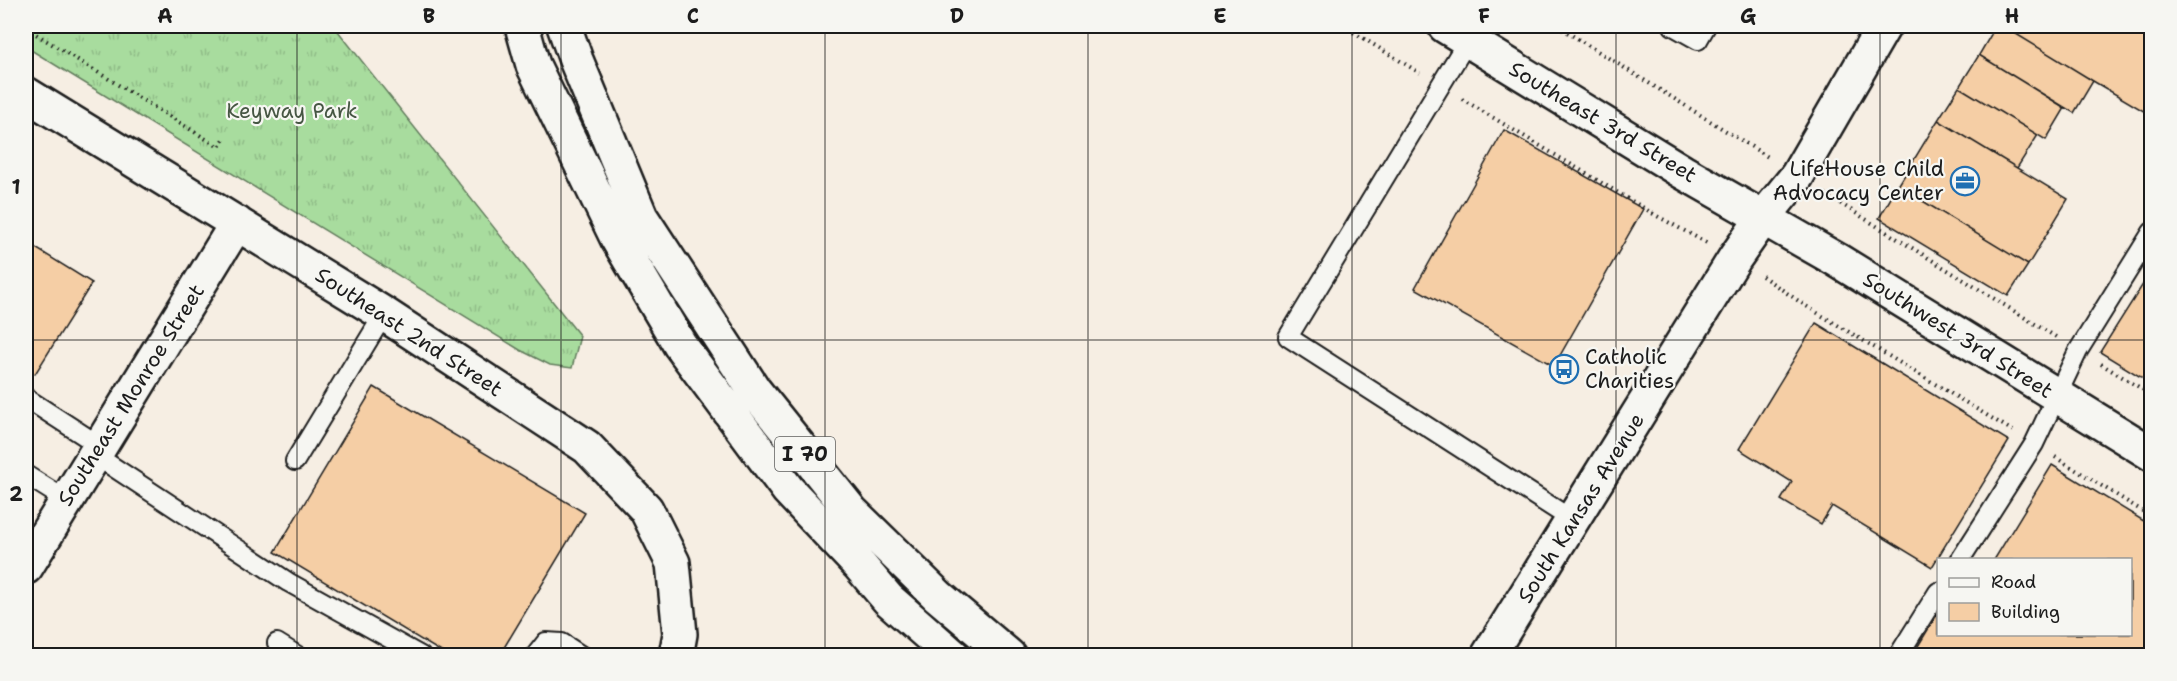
<svg xmlns="http://www.w3.org/2000/svg" width="2177" height="681" viewBox="0 0 2177 681" font-family="'Shantell Sans',sans-serif">
<style>
.grass{fill:url(#grass-tufts);stroke:#627c5d;stroke-width:1.5}
.building{fill:#f5cea5;stroke:#1c1c1c;stroke-width:1.5}
.lines{fill:none;stroke-linecap:round;stroke-linejoin:round}
.lane-casing{stroke:#1c1c1c;stroke-width:22}
.street-casing{stroke:#1c1c1c;stroke-width:38}
.secondary-casing{stroke:#1c1c1c;stroke-width:38}
.highway-casing{stroke:#1c1c1c;stroke-width:38}
.path{stroke:#1c1c1c;stroke-width:4;stroke-dasharray:1.5 4.5;stroke-linecap:butt}
.lane{stroke:#f6f6f2;stroke-width:18}
.street{stroke:#f6f6f2;stroke-width:33}
.secondary{stroke:#f6f6f2;stroke-width:33}
.highway{stroke:#f6f6f2;stroke-width:33}
.grid{fill:none;stroke:#1c1c1c;stroke-width:1.5;stroke-opacity:0.55}
.labels{text-anchor:middle;dominant-baseline:central;stroke-width:4.5;stroke-linejoin:round;paint-order:stroke}
.shield{fill:#f6f6f2;stroke:#5d5d5c;stroke-width:1.5}
.shield-label{font-size:20px;font-weight:bold;fill:#1c1c1c}
.park-label{font-size:21px;fill:#465643;stroke:#f6f6f2}
.street-label{font-size:21px;fill:#1c1c1c;stroke:#f6f6f2}
.poi-label{font-size:21px;fill:#1c1c1c;stroke:#f6f6f2;text-anchor:end}
.neatline{fill:none;stroke:#1c1c1c;stroke-width:2}
.grid-label{font-size:20px;text-anchor:middle;font-weight:bold;fill:#1c1c1c}
</style>
<defs>
<pattern id="grass-tufts" width="24" height="20" patternUnits="userSpaceOnUse" patternTransform="scale(1.5)"><rect width="24" height="20" fill="#a8dc9e"/><path d="M3 7l-1-3M5 7V3M7 7l1-3M15 17l-1-3M17 17v-4M19 17l1-3" fill="none" stroke="#90bc88"/></pattern>
</defs>
<rect width="100%" height="100%" fill="#f6eee3"/>
<filter id="ink" filterUnits="userSpaceOnUse"><feTurbulence type="fractalNoise" baseFrequency=".0167" numOctaves="2"/><feDisplacementMap in="SourceGraphic" scale="12" xChannelSelector="R" yChannelSelector="G"/><feConvolveMatrix kernelMatrix="1 2 1 2 8 2 1 2 1" color-interpolation-filters="sRGB"/></filter>
<g filter="url(#ink)">
<path class="grass" d="M26,26H334L580,336L572,368L550,365L520,350L26,47Z"/>
<path class="building" d="M1996,26H2003L2093,81L2074,113L1979,55Z
M2003,26H2152V116L2093,81Z
M1979,55L2065,108L2046,140L1959,87Z
M1959,87L2038,135L2017,168L1938,120Z
M1938,120L2068,199L2028,265L1898,186Z
M1504,130L1643,209L1554,366L1415,288Z
M1898,186L2028,265L2008,296L1879,218Z
M26,242L92,283L35,374L26,368Z
M2152,270V384L2100,352Z
M1816,323L2009,441L1932,567L1832,506L1821,524L1781,500L1792,482L1739,449Z
M374,387L585,513L499,656H448L275,552Z
M2052,465L2152,526V656H1912L1938,613V634H2130V560H1994Z"/>
<g class="lines">
<g class="lane-casing">
<path id="lane" d="M1673,26L1698,40L1706,26
M1468,40L1288,337L1574,521
M26,398L100,446
M95,455L288,582L421,656
M295,461L384,314
M26,475L66,500
M1960,560L2034,444L2078,351L2152,232
M277,643L298,656
M535,656L546,642L562,643L582,656
M1898,656L1938,592"/>
</g>
<g class="street-casing">
<path id="street" d="M1445,26L1683,172L1837,260L2152,454
M26,94L384,314L587,447L646,509L673,563L680,634L676,656
M26,567L237,223"/>
</g>
<g class="secondary-casing">
<path id="secondary" d="M1488,656L1735,258L1763,218L1797,176L1884,26"/>
</g>
<g class="highway-casing">
<path id="highway" d="M522,26L533,65L617,238L680,345L788,490L860,566L888,599L953,656
M564,26L576,60L641,217L754,390L851,511L938,596L1009,656"/>
</g>
<path class="path" d="M1343,26L1420,73
M1557,26L1768,157
M26,28L219,147L226,136
M1462,99L1657,216L1707,243
M1825,194L2056,337
M1762,276L1806,306L2013,431
M2101,364L2152,395
M2055,457L2152,517"/>
<use href="#lane" class="lane"/>
<use href="#street" class="street"/>
<use href="#secondary" class="secondary"/>
<use href="#highway" class="highway"/>
</g>
</g>
<path class="grid" d="M297,26V656M561,26V656M825,26V656M1088,26V656M1352,26V656M1616,26V656M1880,26V656M26,340H2152"/>
<defs>
<g id="office-ring" transform="scale(1.5)"><circle r="9.5" fill="#f6f6f2" stroke="#1f6fb2" stroke-width="1.5"/><path d="M-6-3h4V-5.5h4V-3h4V5H-6ZM-1-4.5V-3h2v-1.5ZM-6 0V1H6V0Z" fill="#1f6fb2"/></g>
<g id="bus-ring" transform="scale(1.5)"><circle r="9.5" fill="#f6f6f2" stroke="#1f6fb2" stroke-width="1.5"/><path d="M-5-6H5V4H4V6H2V4H-2V6H-4V4H-5ZM-3.5-4V0h7V-4ZM-3.5 1.2v1.5H-2V1.2ZM2 1.2v1.5H3.5V1.2Z" fill="#1f6fb2"/></g>
</defs>
<g fill-rule="evenodd">
<use href="#office-ring" x="1965" y="181"/>
<use href="#bus-ring" x="1564" y="369"/>
</g>
<g class="labels">
<rect class="shield" x="775" y="437" width="60" height="34" rx="4.5"/>
<g class="shield-label">
<text x="805" y="454">I 70</text>
</g>
<g class="park-label">
<text x="292" y="111">Keyway Park</text>
</g>
<g class="street-label">
<text transform="translate(1603 122) rotate(31)">Southeast 3rd Street</text>
<text transform="translate(409 332) rotate(33)">Southeast 2nd Street</text>
<text transform="translate(1958 335) rotate(32)">Southwest 3rd Street</text>
<text transform="translate(131 395) rotate(-58)">Southeast Monroe Street</text>
<text transform="translate(1581 508) rotate(-58)">South Kansas Avenue</text>
</g>
<g class="poi-label">
<text x="1944" y="169">LifeHouse Child<tspan x="1944" dy="24">Advocacy Center</tspan></text>
<text x="1585" y="357" text-anchor="start">Catholic<tspan x="1585" dy="24">Charities</tspan></text>
</g>
</g>
<rect width="2177" height="681" fill="none" stroke="#f6f6f2" stroke-width="66"/>
<rect x="1937" y="558" width="195" height="78" fill="#f6f6f2" stroke="#9f9f9c" stroke-width="1.5"/>
<rect x="1949" y="578" width="30" height="9" fill="#f6f6f2" stroke="#9f9f9c" stroke-width="1.5"/>
<text x="1991" y="588" font-size="18" fill="#1c1c1c">Road</text>
<rect x="1949" y="603" width="30" height="18" fill="#f5cea5" stroke="#9f9f9c" stroke-width="1.5"/>
<text x="1991" y="618" font-size="18" fill="#1c1c1c">Building</text>
<rect x="33" y="33" width="2111" height="615" class="neatline"/>
<g class="grid-label">
<text x="165" y="23">A</text>
<text x="429" y="23">B</text>
<text x="693" y="23">C</text>
<text x="957" y="23">D</text>
<text x="1220" y="23">E</text>
<text x="1484" y="23">F</text>
<text x="1748" y="23">G</text>
<text x="2012" y="23">H</text>
<text x="16" y="194">1</text>
<text x="16" y="501">2</text>
</g>
</svg>
